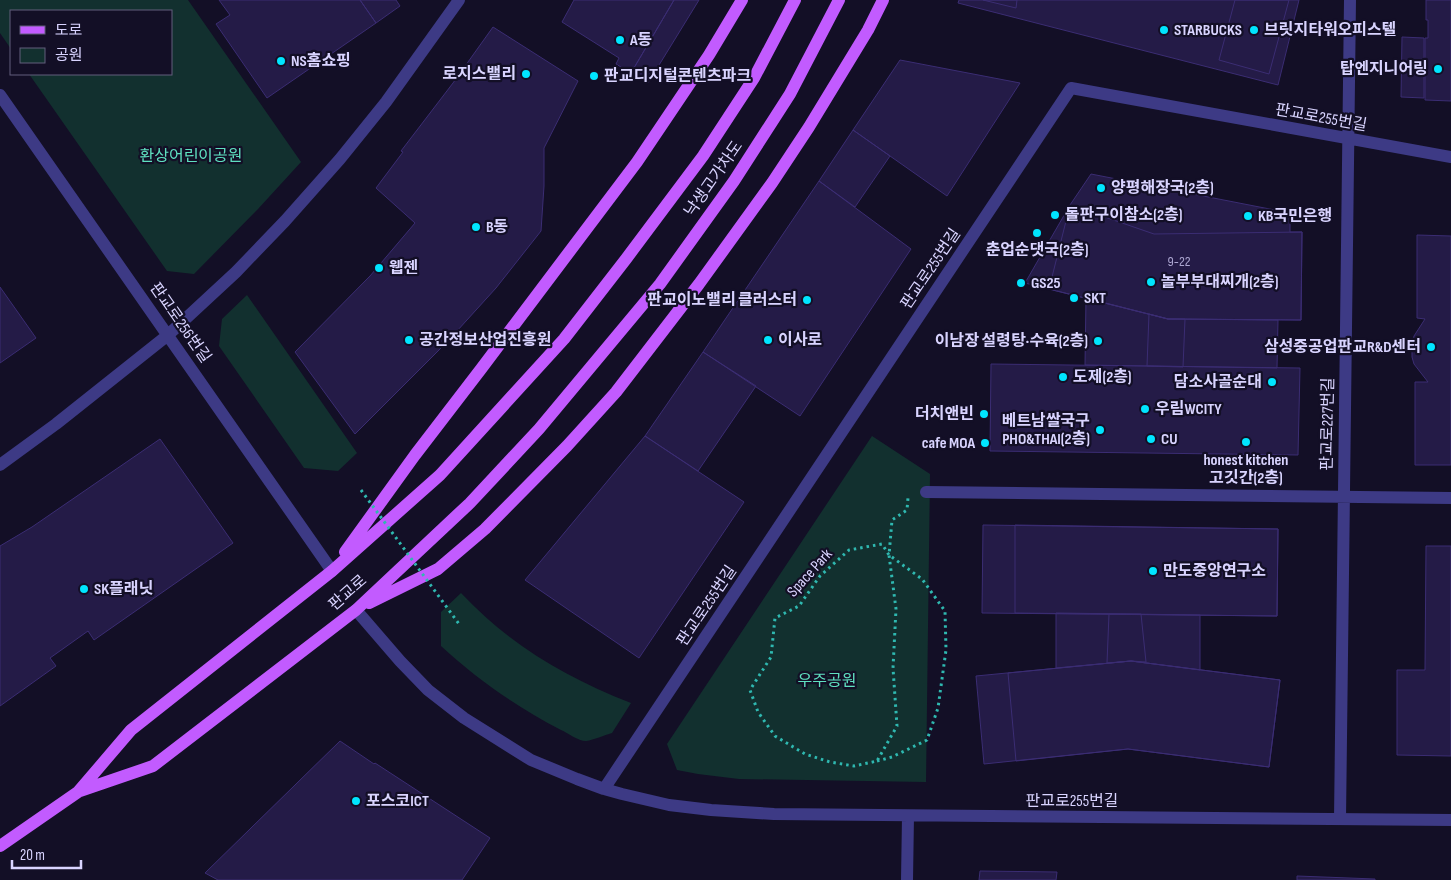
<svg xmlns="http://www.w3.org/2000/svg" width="1451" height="880" viewBox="0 0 1451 880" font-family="'Sofia Sans Condensed','Noto Sans KR',sans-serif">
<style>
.green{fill:#12302f}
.building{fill:#241b47;stroke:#3b2d73}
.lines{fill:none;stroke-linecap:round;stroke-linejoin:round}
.path{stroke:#2fb8b0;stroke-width:3;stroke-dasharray:2.5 4;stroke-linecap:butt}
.minor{stroke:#3d3a85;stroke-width:12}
.major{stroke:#c25bff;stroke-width:12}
.path-bridge{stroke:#2fb8b0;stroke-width:3;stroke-dasharray:2.5 4;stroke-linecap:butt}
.poi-dot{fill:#00e5ff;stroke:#130f26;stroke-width:2}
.labels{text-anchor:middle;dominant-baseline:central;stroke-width:4.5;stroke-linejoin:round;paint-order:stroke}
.number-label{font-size:14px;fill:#aca6d1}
.poi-label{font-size:16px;font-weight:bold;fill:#d9d4ff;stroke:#130f26;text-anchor:start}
.street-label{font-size:16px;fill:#d9d4ff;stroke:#130f26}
.park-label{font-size:16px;fill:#5fe0c0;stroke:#130f26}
</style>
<rect width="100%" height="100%" fill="#130f26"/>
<path class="green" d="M0,0H188L301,162L258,209L194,274L167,271L29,74H171V11H11V49L0,33Z
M247,295L357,453L338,471L304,468L219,346L222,319Z
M872,436L930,474L926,782L739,779L698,774L677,770L667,744Z
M461,593C510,645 565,677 631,703L612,733C604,735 594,740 586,741C578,741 568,733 561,730C517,707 478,680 441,646V612Z"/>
<path class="building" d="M219,0H360L376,23L267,98L216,24L230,15Z
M360,0H396L400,6L376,23Z
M574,0H674L631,73L616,64L619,58L562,22Z
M674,0H699L648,83L631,73Z
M959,0H1299L1278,85L958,3Z
M983,0H1017L1016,8Z
M1235,0H1289L1269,74L1219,60Z
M1426,0H1451V101L1425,100V38H1428V20H1426Z
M493,27L578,81L544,148V186L541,231L496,288L447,342L355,434L295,352L370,276L415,223L376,188L403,152L401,151L453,83Z
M1402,37L1424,38V98L1401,97Z
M900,60L1020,83L947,196L853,130Z
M853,130L890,156L855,207L819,181Z
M1091,174L1290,213V232H1302L1301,320L1168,319L1025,283L1070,205Z
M819,181L911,249L800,416L703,352Z
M1070,205L1154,234L1302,232L1301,320L1168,319L1049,289Z
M1417,235L1451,236V465H1415V382H1428L1414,364L1412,357V344L1414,336L1425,319L1417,318Z
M0,287L36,338L0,363Z
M1086,298L1168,319L1278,320L1277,368L1085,365Z
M1149,314L1168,319H1185L1183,367L1147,366Z
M703,352L756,386L698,471L645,436Z
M991,364L1300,368L1298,455L990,451Z
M645,436L744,502L639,658L525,580Z
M160,439L233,543L94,640L88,631L50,658L56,666L0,706V546L32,527Z
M983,525L1278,529L1277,616L982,613Z
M1015,525L1278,529L1277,616L1015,613Z
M1426,546H1451V756L1397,755V670H1425Z
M1056,613L1200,615V670L1131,661L1056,668Z
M1109,614H1141L1146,662L1131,661L1107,663Z
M1131,661L1280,680L1269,767L1128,749L984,764L976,676Z
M1131,661L1280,680L1269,767L1128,749L1016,761L1008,673Z
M340,741L374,764L375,763L490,838L462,880H218L205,873Z
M980,871L1057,872L1056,880H979Z
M1297,876L1375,879V880H1297Z"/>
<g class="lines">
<path class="path" d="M877,761L892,757L927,740L938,708L946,650L945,611L922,579L889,555L896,609L893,668L897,726L877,761L854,766L830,762L805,754L775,736L758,712L750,690L771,657L775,618L799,606L820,576L849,550L882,544L889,555L892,520L907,510L908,498"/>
<path class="minor" d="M0,95L332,571
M0,465L56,424L168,335L236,272L285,221L340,159L386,102L459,0
M926,492L1451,498
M356,610L400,661L428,690L464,718L531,760L577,779L604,789L622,794L669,805L711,810L774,814L1451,820
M604,789L1071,88L1451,157
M1340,819L1350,0
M907,880L908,816"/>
<path class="major" d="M345,552L415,455L481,369L637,162L709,55L742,0
M369,603L438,569L485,529L567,446L616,392L699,284L772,183L809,127L868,30L883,0
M80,791L153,766L356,610L470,503L539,429L660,284L734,181L790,94L839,0
M0,846L78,792L131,730L332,571L440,475L564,339L626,259L703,156L754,78L795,0"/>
<path class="path-bridge" d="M361,490L459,624"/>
</g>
<g class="poi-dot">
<circle cx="1164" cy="30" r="5"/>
<circle cx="1254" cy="30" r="5"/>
<circle cx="620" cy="40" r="5"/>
<circle cx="281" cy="61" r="5"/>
<circle cx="1438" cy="69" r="5"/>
<circle cx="526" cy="74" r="5"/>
<circle cx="594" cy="76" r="5"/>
<circle cx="1101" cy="188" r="5"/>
<circle cx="1055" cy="215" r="5"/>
<circle cx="1248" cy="216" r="5"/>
<circle cx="476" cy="227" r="5"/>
<circle cx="1037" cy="233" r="5"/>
<circle cx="379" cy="268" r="5"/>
<circle cx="1151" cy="282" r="5"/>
<circle cx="1021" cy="283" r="5"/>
<circle cx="1074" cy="298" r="5"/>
<circle cx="807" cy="300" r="5"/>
<circle cx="409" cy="340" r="5"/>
<circle cx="768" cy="340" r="5"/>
<circle cx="1098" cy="341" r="5"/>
<circle cx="1431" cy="347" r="5"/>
<circle cx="1063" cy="377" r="5"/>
<circle cx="1272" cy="382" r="5"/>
<circle cx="1145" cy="409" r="5"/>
<circle cx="984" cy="414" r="5"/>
<circle cx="1100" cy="430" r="5"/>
<circle cx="1151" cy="439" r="5"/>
<circle cx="1246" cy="442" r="5"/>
<circle cx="985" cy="443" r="5"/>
<circle cx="1153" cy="571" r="5"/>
<circle cx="84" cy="589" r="5"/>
<circle cx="356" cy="801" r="5"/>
</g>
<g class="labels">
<g class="number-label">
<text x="1179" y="261">9-22</text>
</g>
<g class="poi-label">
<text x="1174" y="30">STARBUCKS</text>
<text x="1264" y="30">브릿지타워오피스텔</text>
<text x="630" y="40">A동</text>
<text x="291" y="61">NS홈쇼핑</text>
<text x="1428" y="69" text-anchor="end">탑엔지니어링</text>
<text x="516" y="74" text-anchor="end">로지스밸리</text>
<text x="604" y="76">판교디지털콘텐츠파크</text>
<text x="1111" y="188">양평해장국(2층)</text>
<text x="1065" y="215">돌판구이참소(2층)</text>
<text x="1258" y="216">KB국민은행</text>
<text x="486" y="227">B동</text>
<text x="1037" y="250" text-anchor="middle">춘업순댓국(2층)</text>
<text x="389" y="268">웹젠</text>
<text x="1161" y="282">놀부부대찌개(2층)</text>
<text x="1031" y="283">GS25</text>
<text x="1084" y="298">SKT</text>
<text x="797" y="300" text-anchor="end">판교이노밸리 클러스터</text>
<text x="419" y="340">공간정보산업진흥원</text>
<text x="778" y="340">이사로</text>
<text x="1088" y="341" text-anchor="end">이남장 설령탕·수육(2층)</text>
<text x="1421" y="347" text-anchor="end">삼성중공업판교R&amp;D센터</text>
<text x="1073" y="377">도제(2층)</text>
<text x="1262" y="382" text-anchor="end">담소사골순대</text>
<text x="1155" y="409">우림WCITY</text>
<text x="974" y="414" text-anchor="end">더치앤빈</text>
<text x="1090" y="421" text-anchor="end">베트남쌀국구<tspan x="1090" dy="18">PHO&amp;THAI(2층)</tspan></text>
<text x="1161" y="439">CU</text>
<text x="975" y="443" text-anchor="end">cafe MOA</text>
<text x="1246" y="460" text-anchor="middle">honest kitchen<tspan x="1246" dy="18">고깃간(2층)</tspan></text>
<text x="1163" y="571">만도중앙연구소</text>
<text x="94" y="589">SK플래닛</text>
<text x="366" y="801">포스코ICT</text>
</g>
<g class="street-label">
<text transform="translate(1321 118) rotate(10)">판교로255번길</text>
<text transform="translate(714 179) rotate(-55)">낙생고가차도</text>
<text transform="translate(931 269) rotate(-56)">판교로255번길</text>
<text transform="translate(180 323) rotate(55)">판교로256번길</text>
<text transform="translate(1328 424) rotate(-89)">판교로227번길</text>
<text transform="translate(810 573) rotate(-48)">Space Park</text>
<text transform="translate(348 593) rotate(-41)">판교로</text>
<text transform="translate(707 606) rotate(-56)">판교로255번길</text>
<text x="1072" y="801">판교로255번길</text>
</g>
<g class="park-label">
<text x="191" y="156">환상어린이공원</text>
<text x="827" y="681">우주공원</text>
</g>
</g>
<rect x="10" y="10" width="162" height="65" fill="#130f26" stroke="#625e7d"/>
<rect x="20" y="26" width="25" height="8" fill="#c25bff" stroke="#625e7d"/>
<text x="55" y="35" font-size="15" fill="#d9d4ff">도로</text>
<rect x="20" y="48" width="25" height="15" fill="#12302f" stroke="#625e7d"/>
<text x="55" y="60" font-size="15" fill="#d9d4ff">공원</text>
<path d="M12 860v8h69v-8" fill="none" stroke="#d9d4ff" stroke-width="2.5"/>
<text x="20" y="860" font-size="15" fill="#d9d4ff" stroke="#130f26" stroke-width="4" paint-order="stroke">20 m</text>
</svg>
